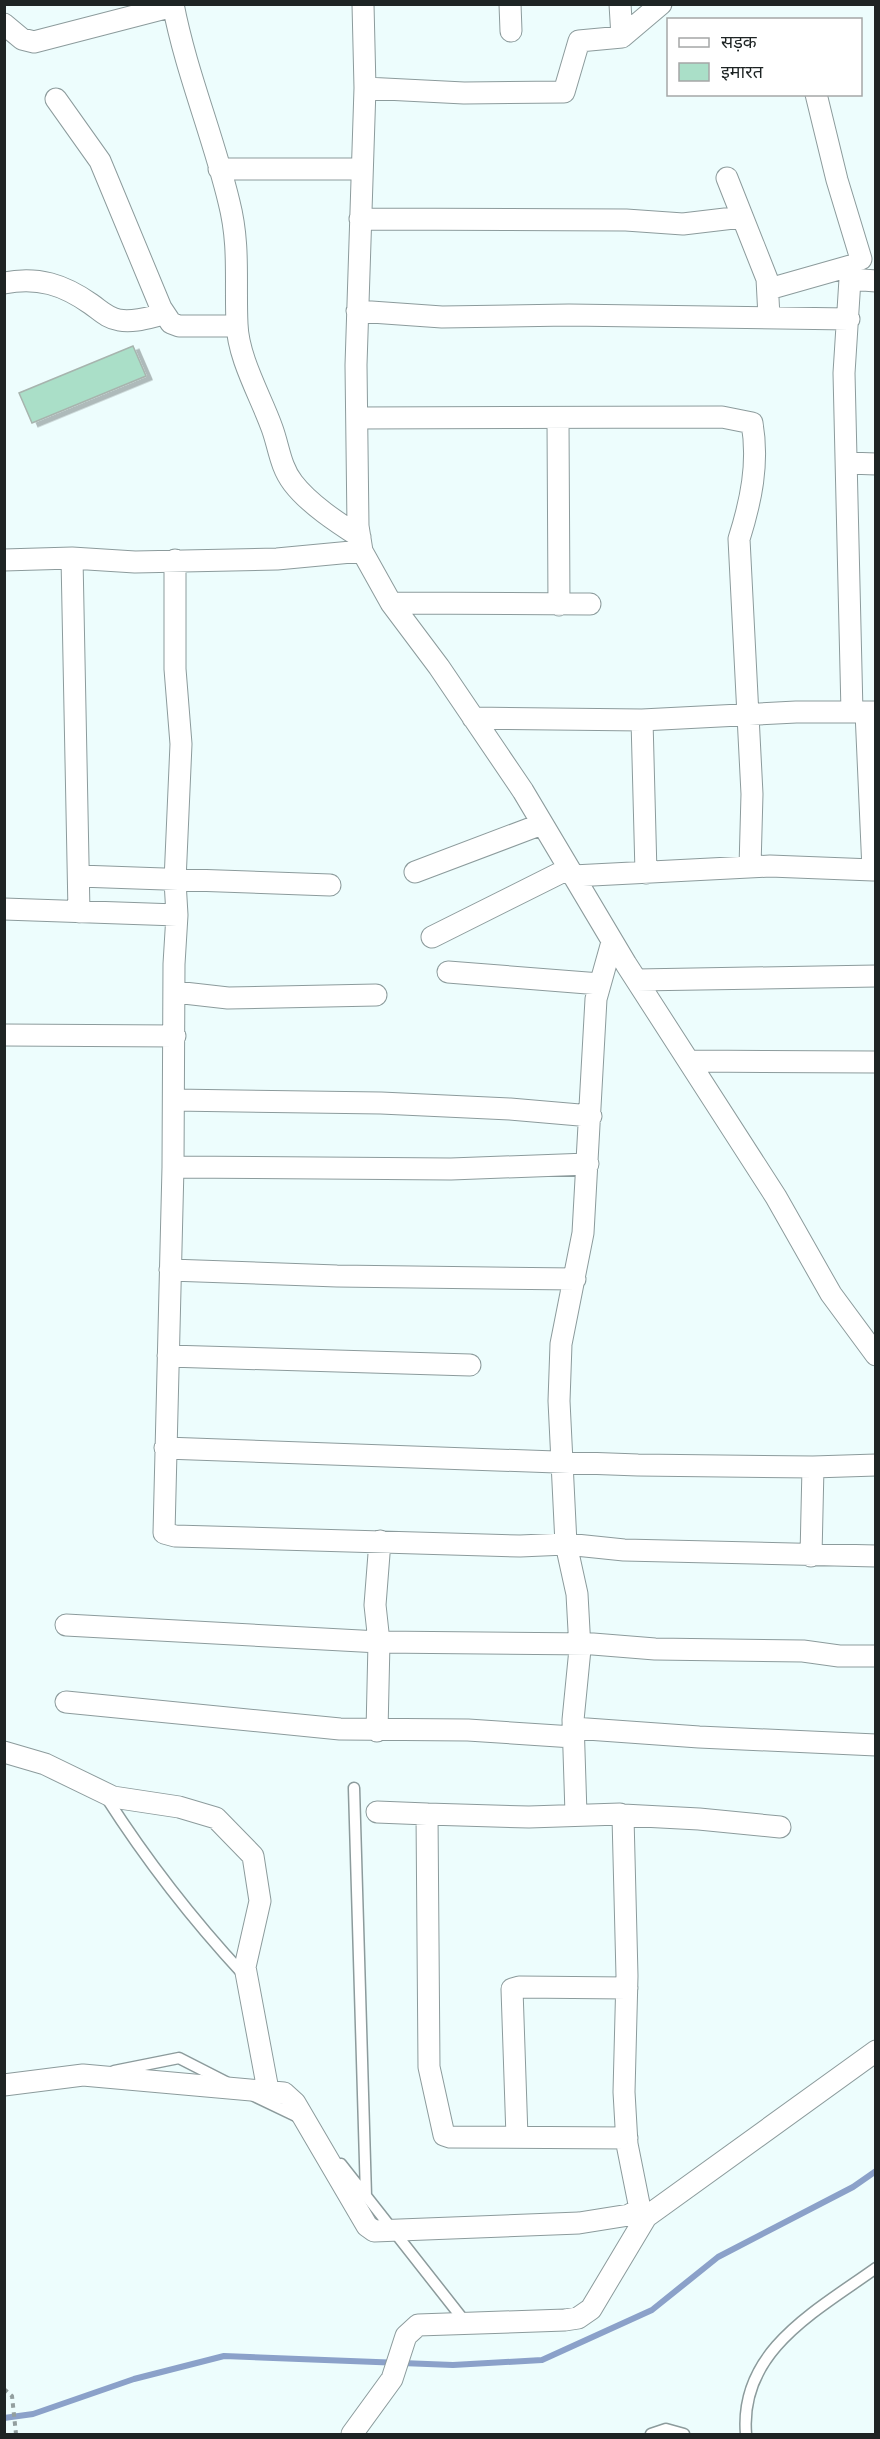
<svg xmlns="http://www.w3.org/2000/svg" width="880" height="2439" viewBox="0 0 880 2439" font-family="'PT Serif','Noto Sans Devanagari',serif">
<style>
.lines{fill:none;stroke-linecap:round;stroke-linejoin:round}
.stream{stroke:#8ba1c9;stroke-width:6}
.building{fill:#aadfc8;stroke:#a7b4ae;stroke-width:1.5;filter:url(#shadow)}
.lane-casing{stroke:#8c9b9c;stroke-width:13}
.street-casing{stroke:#8c9b9c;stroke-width:23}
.path{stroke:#939f9f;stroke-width:4;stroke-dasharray:4.5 4.5;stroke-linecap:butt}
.lane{stroke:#fff;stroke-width:10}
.street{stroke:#fff;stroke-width:21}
</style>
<defs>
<filter id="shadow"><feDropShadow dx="6" dy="3.5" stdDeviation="0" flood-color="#0004"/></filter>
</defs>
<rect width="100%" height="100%" fill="#edfdfd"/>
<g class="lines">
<path class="stream" d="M4,2418L33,2414L134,2379L224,2356L453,2365L542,2360L652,2310L718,2257L853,2187L876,2171"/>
</g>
<path class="building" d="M133,346L146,376L32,423L19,393Z"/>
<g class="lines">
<g class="lane-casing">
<path id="lane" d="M354,1788L366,2196
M106,1797C147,1861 192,1919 243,1974
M114,2071L179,2058L226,2082
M254,2096L302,2119
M341,2164L466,2323
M651,2434L666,2429L684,2434
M746,2434C739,2351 816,2311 876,2268"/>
</g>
<g class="street-casing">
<path id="street" d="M173,4C186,72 213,135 229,202C240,245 235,281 237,324C238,358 261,397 272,428C279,447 280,466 293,483C309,504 338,523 360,537
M363,4L365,88L356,365L358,526L362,551L391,603L439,667L523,791L626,964L776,1197L831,1294L876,1355
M510,4L511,31
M620,4L622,37
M4,24L22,39L34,42L173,6
M365,88L464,93L564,92L579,41L622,37L661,4
M816,94L837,180L861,259
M56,99L100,161L161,308L171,323L179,326H236
M219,169H361
M727,178L767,279L769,317
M360,219L626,220L683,224L742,217
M4,283C38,276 64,285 91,304C101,311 107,318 119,320C134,323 150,317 164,314
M769,289L850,266
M357,311L442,317L569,315L849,319
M357,418L722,417L752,423C759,463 751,501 739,539L752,794L750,867
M558,420L559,605
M848,463L876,464
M72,558L79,912
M4,560L72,558L135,562L277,559L362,551
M175,560V669L181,744L175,881L177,915L174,964L173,1167L164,1533L175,1536L520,1546L566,1544L624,1550L876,1556
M391,603L590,604
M852,712L844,373L850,279L876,281
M866,712L873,870H876
M473,718L642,720L796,712H876
M642,720L646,873
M415,872L542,824
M79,876L330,885
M573,876L770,866L873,870
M4,909L177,915
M432,937L568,869
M448,972L600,984
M637,980L876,976
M175,992L228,998L376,995
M4,1035L175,1036
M691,1061L876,1062
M174,1100L381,1103L510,1109L591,1116
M173,1167L451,1169L588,1164
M170,1270L337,1276L575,1279
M168,1356L470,1365
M165,1448L638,1465L813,1467
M811,1556L813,1467L876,1465
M66,1625L379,1642L593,1644L655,1649L803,1651L839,1656H876
M66,1702L340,1729L468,1730L573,1737
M573,1728L699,1737L876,1745
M377,1731L379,1642L375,1605L380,1541
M4,1752L45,1764L113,1797L179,1807L216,1818L253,1856L260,1901L245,1967L268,2090
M377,1812L427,1814
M576,1814L573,1720L580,1649L577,1594L566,1544L559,1401L561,1344L583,1233L596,999L612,942
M623,1815L699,1819L780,1827
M4,2085L83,2075L284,2093L295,2103L367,2226L374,2231L579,2223L629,2215L640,2209L627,2144L624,2092L627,1976L623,1817L620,1814L529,1817L427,1814L429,2067L444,2135L450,2137L627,2138
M517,2137L512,1989L519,1987L627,1988
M646,2217L876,2051
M352,2434L392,2379L406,2336L418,2325L565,2320L578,2318L591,2309L646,2217L640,2209"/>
</g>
<path class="path" d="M4,2389L12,2396L16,2434"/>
<use href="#lane" class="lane"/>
<use href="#street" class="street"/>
</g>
<rect width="880" height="2439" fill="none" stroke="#1e2424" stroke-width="12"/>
<rect x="667" y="18" width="195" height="78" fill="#ffffff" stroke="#a5a7a7" stroke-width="1.5"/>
<rect x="679" y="38" width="30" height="9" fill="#ffffff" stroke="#a5a7a7" stroke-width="1.5"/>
<text x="721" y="48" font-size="18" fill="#1e2424">सड़क</text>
<rect x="679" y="63" width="30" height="18" fill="#aadfc8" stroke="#a5a7a7" stroke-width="1.5"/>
<text x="721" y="78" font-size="18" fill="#1e2424">इमारत</text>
</svg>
